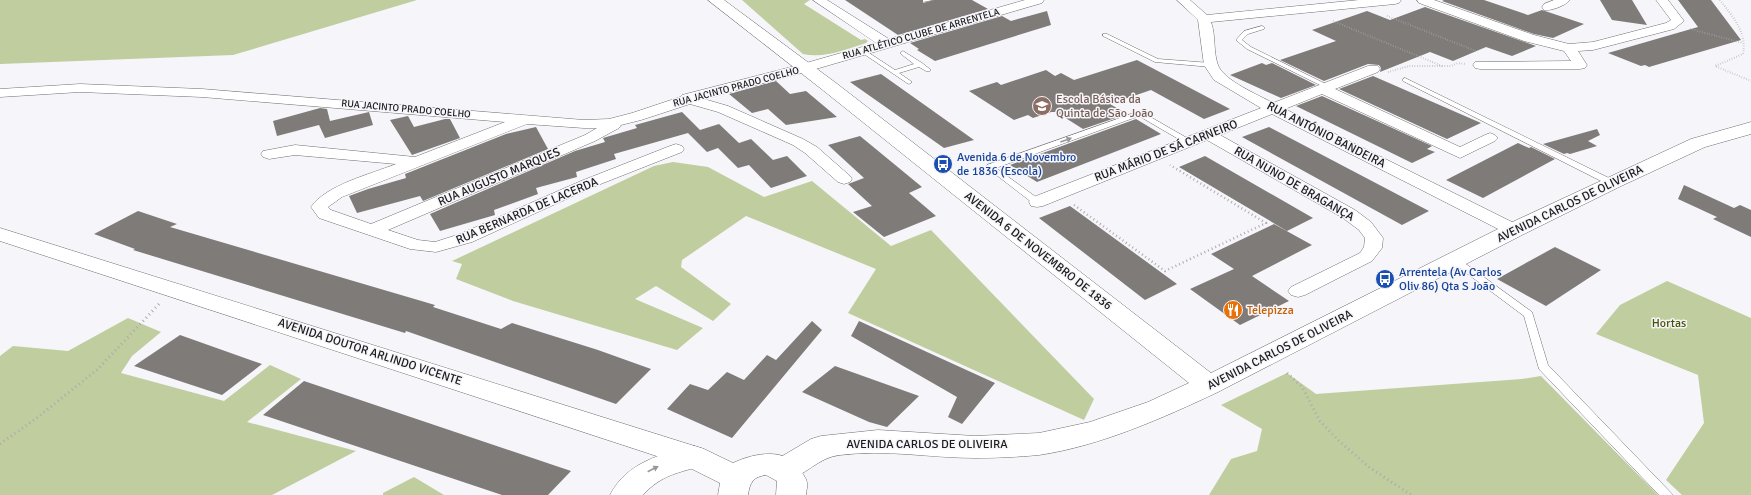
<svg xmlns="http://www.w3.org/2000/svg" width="1751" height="495" viewBox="0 0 1751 495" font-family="Signika,sans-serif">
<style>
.green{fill:#c0cd9e}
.building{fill:#7f7b79}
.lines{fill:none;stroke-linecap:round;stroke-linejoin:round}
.lane-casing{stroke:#6f6f73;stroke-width:1}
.street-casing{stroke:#6f6f73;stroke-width:1}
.secondary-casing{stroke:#6f6f73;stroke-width:1}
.primary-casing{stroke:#6f6f73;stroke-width:1}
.path-far2{stroke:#ababaf;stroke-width:2;stroke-dasharray:0.5 2;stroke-linecap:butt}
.path-far1{stroke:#ababaf;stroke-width:2.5;stroke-dasharray:1 3;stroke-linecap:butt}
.path{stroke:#ababaf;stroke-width:3;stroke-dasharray:1 3.5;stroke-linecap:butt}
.lane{fill:#fff;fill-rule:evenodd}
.street{fill:#fff;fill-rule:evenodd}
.secondary{fill:#fff;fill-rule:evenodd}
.primary{fill:#fff;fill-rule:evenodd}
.oneway{fill:#989899}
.labels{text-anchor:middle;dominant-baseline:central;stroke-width:3;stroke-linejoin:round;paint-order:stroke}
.far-street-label{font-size:10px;fill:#1b1b1d;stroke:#f5f5fa}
.education-label{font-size:12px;fill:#785e54;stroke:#f5f5fa;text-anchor:start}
.street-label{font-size:12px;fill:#1b1b1d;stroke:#f5f5fa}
.transit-label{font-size:12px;fill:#164399;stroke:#f5f5fa;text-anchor:start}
.food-label{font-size:12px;fill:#c56008;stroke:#f5f5fa;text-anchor:start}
.park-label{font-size:12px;fill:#475500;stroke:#f5f5fa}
</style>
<rect width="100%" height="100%" fill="#f5f5fa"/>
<path class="green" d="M0,0H417L233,55L0,64Z
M742,0H810L804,4L861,40L865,39L868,41L866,43C847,49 824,59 803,54Z
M673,162L708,167L764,197L812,181L891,246L931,230L1094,399L1084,420L848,313L876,269L746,216L682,260L681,267L731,304L713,321L656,286L635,299L703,328L677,350L513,301L456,279L462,264L452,261L654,166Z
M1667,281L1751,318V495H1682L1666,480L1704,423L1698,375L1596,334L1620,305Z
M128,318L161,332L132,356L121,373L224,401L270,365L301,379L247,422L356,451L272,495H0V356L13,346L68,351Z
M1287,373L1316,394L1522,379L1541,376L1658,495H1209L1231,459L1257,451L1262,429L1221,405Z
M414,477L444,495H383V493Z"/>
<path class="building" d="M845,0H922L923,3L934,0H972L988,9L898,35Z
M1444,0H1484L1528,15L1542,10L1584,24L1553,38L1534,34L1442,1Z
M1600,0H1632L1647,25L1612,20Z
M1678,0H1711L1741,40L1649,67L1645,65L1641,66L1608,53L1698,27Z
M1425,7L1536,46L1512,56L1486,47L1453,61L1430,52L1380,72L1381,68L1379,65L1368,64L1324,81L1280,60L1336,41L1312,30L1367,11L1390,20Z
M1047,11L1051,25L935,61L917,50L919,49L910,43L1002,16L1011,21Z
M1137,60L1230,109L1204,119L1151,90L1110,104L1127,114L1083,129L1056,112H1051L1033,118L1028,115L1014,120L969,91L997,82L1001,85L1046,70L1055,76L1061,73L1074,80Z
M1262,63L1266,65L1272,63L1316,85L1281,98L1230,75Z
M881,74L974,140L944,148L850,82Z
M1373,76L1481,123L1447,139L1339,89Z
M776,81L790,94L806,91L837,117L786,125L768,109L752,113L729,94Z
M1322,96L1432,146L1427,149L1435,152L1412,163L1296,106Z
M320,108L327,109L330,121L369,112L373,125L325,138L319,125L277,136L273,121Z
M682,112L700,130L719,124L739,143L751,139L773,160L787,156L807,176L771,188L749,165L738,168L718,148L707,152L688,133L614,154L616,159L576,172L577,177L536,188L538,194L494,210L495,215L440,231L430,214L575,151L605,142L603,138L637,128L635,125Z
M408,116L414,127L445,119H450L460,138L412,155L390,120Z
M1136,119L1161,134L1037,182L1010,165Z
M536,127L548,149L423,201L420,196L357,213L349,196L368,189L406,178L405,174L506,134Z
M1269,127L1429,211L1402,225L1242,137Z
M1597,129L1600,135L1588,141L1597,146L1570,154L1567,153L1564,154L1543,144Z
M860,136L922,187L909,193L936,216L884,237L853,212L872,206L848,184L864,178L828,145Z
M1518,143L1529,148L1531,147L1555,159L1483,198L1446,180Z
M1205,156L1313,218L1287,231L1179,167Z
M1684,185L1734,208L1740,205L1751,210V237L1713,219L1717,217L1678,199Z
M1070,206L1177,284L1145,300L1039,218Z
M138,211L177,224L170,227L435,305L433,307L501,329L512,323L598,350L651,369L616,404L406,331L405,333L133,250L135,249L94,234Z
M1274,224L1312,245L1252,276L1289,301L1240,325L1190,289L1234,269L1211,254Z
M1555,247L1601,270L1546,306L1497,279Z
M812,321L822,330L732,438L667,409L690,384L708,390L727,372L744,380L767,355L776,360Z
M859,321L995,383L962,424L948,417L957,397L851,336Z
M180,335L262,364L222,395L134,366Z
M835,366L919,396L887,427L869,422L802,392Z
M304,381L571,471L548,495H502L263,415Z"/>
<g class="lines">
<g class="lane-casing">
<path id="lane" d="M923,0H933L923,2Z
M1262,26L1264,27V29L1248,34L1242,40L1251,47L1330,86V88H1326L1247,49L1236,40L1244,31Z
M1103,34H1107L1158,59L1211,63L1214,65L1211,67L1155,62L1103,36Z
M863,49L895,70L914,64L901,54L900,53L903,51L922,63L931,70L930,71H926L919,67L899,73L912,82L909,84L907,83L861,52V50Z
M1405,78L1615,181L1616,183L1612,185H1609L1403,81V79Z
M1140,111L1194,142L1193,144H1187L1139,116L996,168L1040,200L1041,202L1037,205L1034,204L986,167L987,165Z
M1456,258L1459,259L1532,312L1548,365L1673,495H1659L1539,369L1524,316L1453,263L1451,261L1453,259Z"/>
</g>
<g class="street-casing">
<path id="street" d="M813,0H827L889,39L1025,0H1044L1042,3L809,71L704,99L728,106L803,139L817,147L850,176L852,179L850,182L844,184L838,182L805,153L793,145L718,112L690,104L641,120L621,125L619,128L595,141L388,230L418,240L435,242L460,234L581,181L670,146L676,144L682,146L684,149L682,152L593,187L472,242L436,252L410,249L319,218L311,207C326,185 371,174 396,164L295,155L269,159L263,157L261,154L263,151L295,145L415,157L505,122L202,97L80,92L0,97V89L80,84L202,89L584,120L609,119L632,113L680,97L682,95L799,65L876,43ZM527,124L584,128H597L585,135L371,224L331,210L328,207L342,197Z
M1177,0H1190L1207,15L1359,0H1401L1399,3L1395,4L1211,22C1216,35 1213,52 1218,65C1224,81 1259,95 1273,103L1368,66H1378L1380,69L1378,72L1335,89L1460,147L1485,135L1490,133L1495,135L1498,138L1495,141L1460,158L1322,94L1285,109L1520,226L1523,230L1520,234L1514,235L1508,234L1272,114L1220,135L1355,210L1371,222L1383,238L1382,248L1372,261L1305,295L1298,297L1291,295L1288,291L1291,287L1360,253L1364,247L1365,238L1359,230L1343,218L1207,140L1043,206L1037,207L1031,206L1029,202L1031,198L1261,108L1214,80L1204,65L1198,20Z
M1417,0H1434L1534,35L1569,44L1593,42L1666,23L1671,20L1656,0H1668L1684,21L1674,29L1593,50L1578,51L1587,65L1585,68L1580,69H1480L1475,68L1473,65L1475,62L1571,61L1564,51L1524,41L1419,3Z
M1554,0H1570C1565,6 1551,11 1544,10L1542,7L1544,4Z"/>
</g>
<g class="secondary-casing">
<path id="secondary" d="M708,0H724L836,83L1211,373L1506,225L1605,179L1691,139L1751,122V134L1705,147L1619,187L1522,235L1218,392C1163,418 1100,446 1039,455C1019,457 996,458 976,458C929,458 887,449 840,455C818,457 805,477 785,480C782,480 777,478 774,477L770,469L774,461L811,439L821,436L878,430L975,436L1039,433L1090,422L1148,402L1189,383L824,91Z
M694,446L704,449L708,457L704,465C679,473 662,474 643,495H610C627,462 661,454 694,446Z"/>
</g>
<g class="primary-casing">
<path id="primary" d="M0,228L704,449L733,463C754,453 788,446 802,472C803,475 807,479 807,483C808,486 806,491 806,495H776L777,481L766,475C753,477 750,482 748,495H718L720,483L684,465L0,241Z"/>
</g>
<path class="path-far2" d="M1720,0C1733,17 1747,32 1743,54L1715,66L1751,81
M1387,16L1476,51
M1333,21L1442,66
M1690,29L1743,43
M1388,72L1409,66H1451L1458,63L1465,64"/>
<path class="path-far1" d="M1074,205L1165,271L1266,223L1170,165"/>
<path class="path" d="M1287,373L1302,387L1320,421L1340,442L1369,467L1411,495
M0,444L38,417L98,369L159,304"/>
<use href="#lane" class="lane"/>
<use href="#street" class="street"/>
<use href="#secondary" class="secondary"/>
<use href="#primary" class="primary"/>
</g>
<defs><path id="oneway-solid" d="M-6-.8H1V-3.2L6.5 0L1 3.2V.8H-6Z"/></defs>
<g class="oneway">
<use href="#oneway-solid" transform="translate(1066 140) rotate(-20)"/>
<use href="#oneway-solid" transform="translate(653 469) rotate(-27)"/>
</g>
<defs>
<g id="school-disc" transform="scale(1)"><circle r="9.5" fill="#8d6e63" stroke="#f5f5fa"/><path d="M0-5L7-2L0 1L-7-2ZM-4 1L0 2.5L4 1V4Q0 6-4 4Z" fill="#fff"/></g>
<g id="bus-disc" transform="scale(1)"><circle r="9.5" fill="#1a4fb4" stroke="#f5f5fa"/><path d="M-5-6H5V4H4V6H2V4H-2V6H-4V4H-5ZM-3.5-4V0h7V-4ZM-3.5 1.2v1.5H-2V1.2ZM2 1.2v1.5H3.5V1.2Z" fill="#fff"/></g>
<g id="restaurant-disc" transform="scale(1)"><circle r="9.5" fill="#e8710a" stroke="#f5f5fa"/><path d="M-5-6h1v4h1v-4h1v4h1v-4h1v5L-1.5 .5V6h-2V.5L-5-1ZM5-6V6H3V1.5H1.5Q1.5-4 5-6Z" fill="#fff"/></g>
</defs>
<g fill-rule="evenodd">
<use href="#school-disc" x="1042" y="106"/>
<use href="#bus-disc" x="943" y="164"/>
<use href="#bus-disc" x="1385" y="279"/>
<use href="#restaurant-disc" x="1233" y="310"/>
</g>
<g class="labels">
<g class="far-street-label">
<text transform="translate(921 34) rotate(-16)">RUA ATLÉTICO CLUBE DE ARRENTELA</text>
<text transform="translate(736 87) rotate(-15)">RUA JACINTO PRADO COELHO</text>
<text transform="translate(406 109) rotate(5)">RUA JACINTO PRADO COELHO</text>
</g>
<g class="education-label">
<text x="1056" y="99">Escola Básica da<tspan x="1056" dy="14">Quinta de São João</tspan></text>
</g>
<g class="street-label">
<text transform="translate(1326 135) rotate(27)">RUA ANTÓNIO BANDEIRA</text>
<text transform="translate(1166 151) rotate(-21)">RUA MÁRIO DE SÁ CARNEIRO</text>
<text transform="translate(499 177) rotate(-23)">RUA AUGUSTO MARQUES</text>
<text transform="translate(1294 184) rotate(30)">RUA NUNO DE BRAGANÇA</text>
<text transform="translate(1570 204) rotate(-26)">AVENIDA CARLOS DE OLIVEIRA</text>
<text transform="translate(527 211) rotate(-23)">RUA BERNARDA DE LACERDA</text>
<text transform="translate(1038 251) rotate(38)">AVENIDA 6 DE NOVEMBRO DE 1836</text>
<text transform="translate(1280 350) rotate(-27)">AVENIDA CARLOS DE OLIVEIRA</text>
<text transform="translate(370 352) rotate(18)">AVENIDA DOUTOR ARLINDO VICENTE</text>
<text x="927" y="444">AVENIDA CARLOS DE OLIVEIRA</text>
</g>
<g class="transit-label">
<text x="957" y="157">Avenida 6 de Novembro<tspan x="957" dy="14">de 1836 (Escola)</tspan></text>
<text x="1399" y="272">Arrentela (Av Carlos<tspan x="1399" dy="14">Oliv 86) Qta S João</tspan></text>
</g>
<g class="food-label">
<text x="1247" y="310">Telepizza</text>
</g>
<g class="park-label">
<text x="1669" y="323">Hortas</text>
</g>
</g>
</svg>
